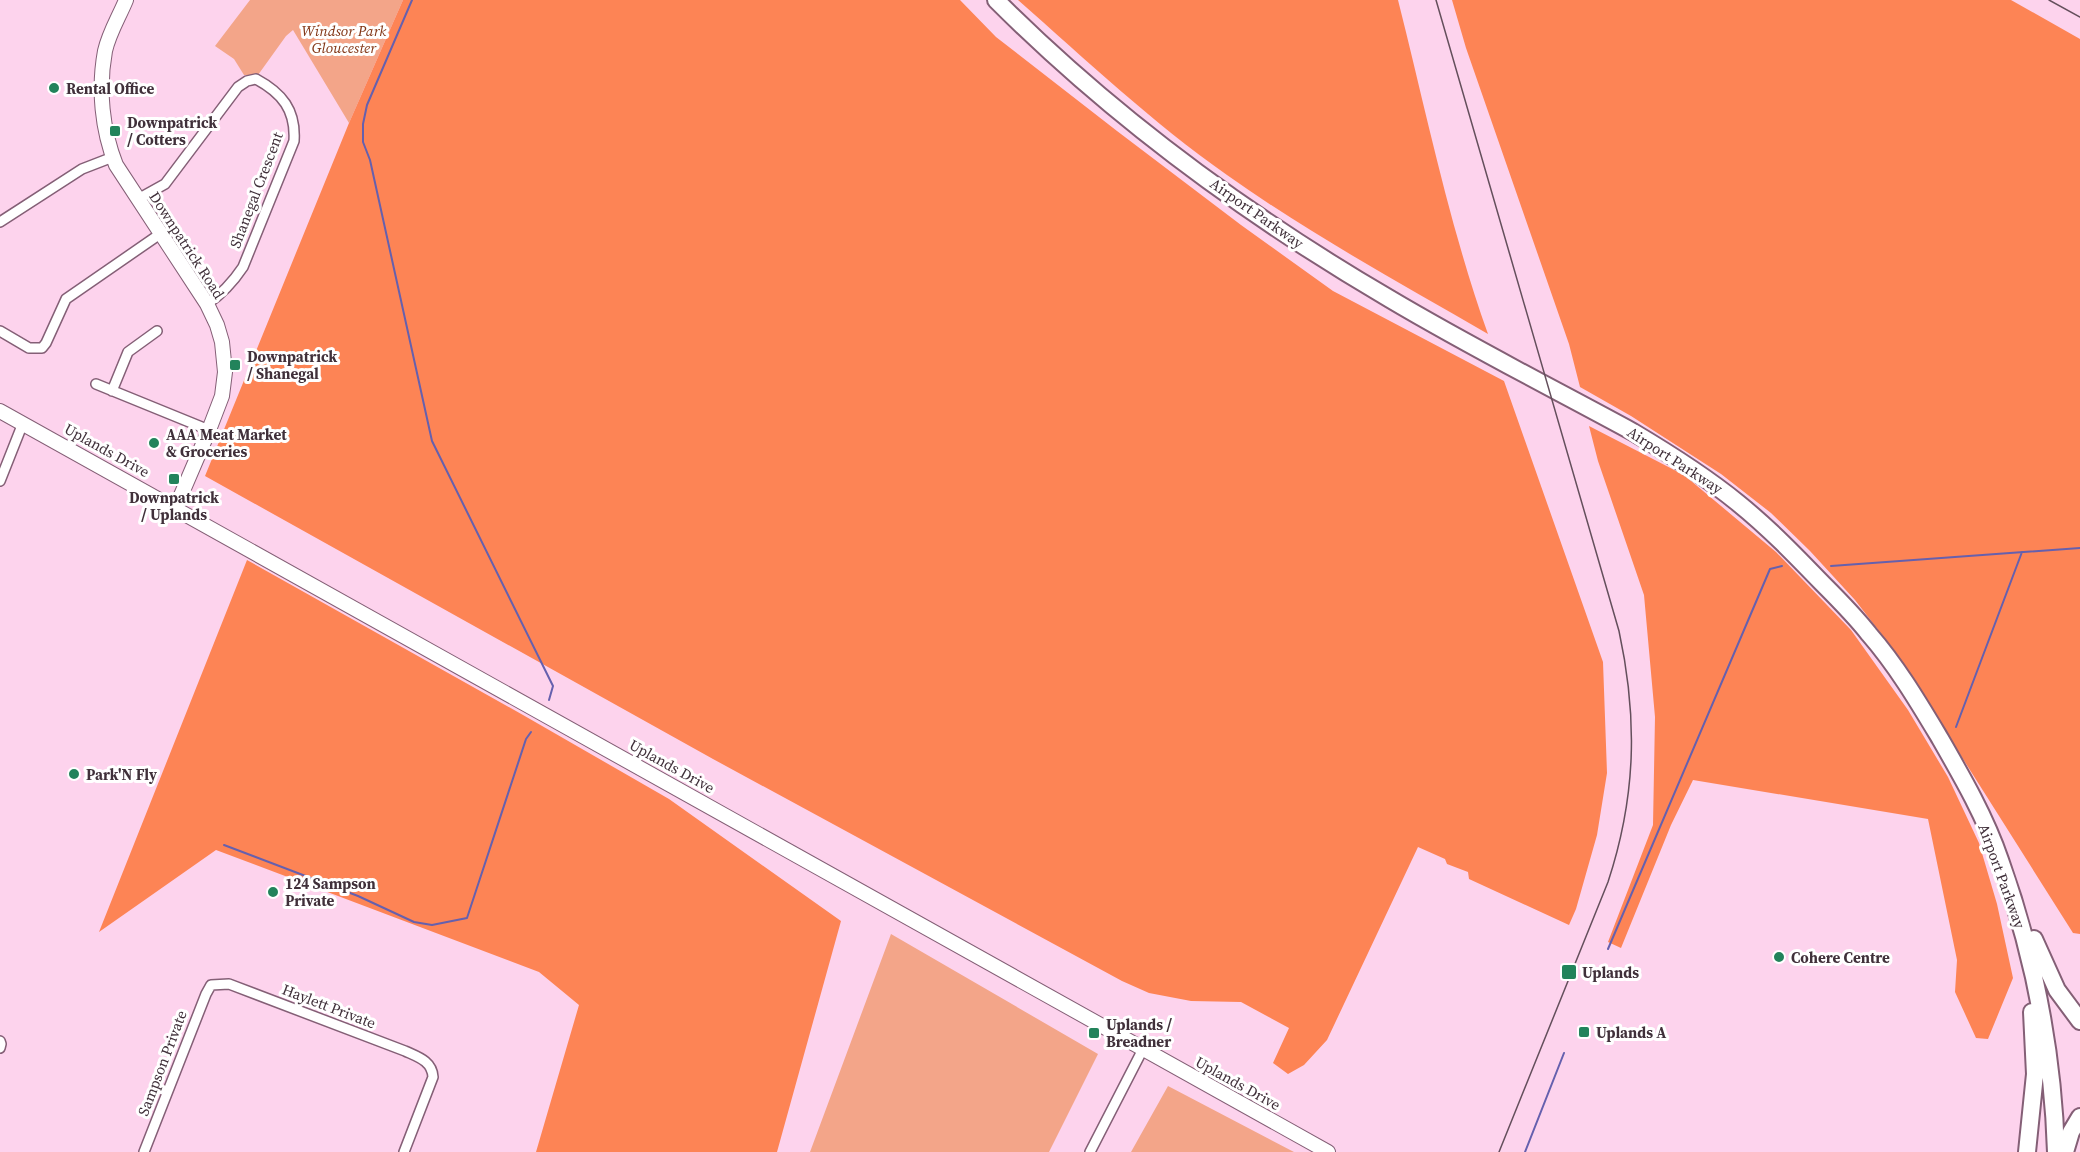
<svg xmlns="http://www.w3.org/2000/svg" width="2080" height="1152" viewBox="0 0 2080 1152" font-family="'Source Serif 4',serif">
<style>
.green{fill:#f3a589}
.forest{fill:#fd8455}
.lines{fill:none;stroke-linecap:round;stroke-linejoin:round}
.stream{stroke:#6560ae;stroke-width:2}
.street-casing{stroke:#845f76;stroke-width:12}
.secondary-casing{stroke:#845f76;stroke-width:16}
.highway-casing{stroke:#845f76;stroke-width:20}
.street{stroke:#fff;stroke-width:9}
.secondary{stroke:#fff;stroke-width:14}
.highway{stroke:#fff;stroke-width:16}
.tram{stroke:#644f5c;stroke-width:1.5}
.poi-dot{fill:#22835b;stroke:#fff;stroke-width:2}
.labels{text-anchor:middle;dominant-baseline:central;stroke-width:6;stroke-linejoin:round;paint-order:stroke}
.park-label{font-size:15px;font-style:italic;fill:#823616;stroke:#fff}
.poi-label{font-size:15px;font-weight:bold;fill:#40303a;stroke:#fff;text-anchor:start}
.street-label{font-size:15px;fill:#40303a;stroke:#fff}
</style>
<rect width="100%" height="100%" fill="#fdd3ed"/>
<path class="green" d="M250,0H403L349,123L293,30L286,36L258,75H244L234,59L215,46Z
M891,934L1098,1054L1049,1152H810Z
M1168,1086L1294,1152H1131Z"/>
<path class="forest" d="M403,0H960L996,37L1117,131L1241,225L1333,291L1504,381L1603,662L1607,773L1597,835L1576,909L1569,925L1469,879L1468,872L1447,864L1445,859L1418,847L1327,1040L1304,1065L1288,1074L1273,1063L1289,1028L1241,1002L1191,1001L1149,993L1122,981L713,759L205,476L349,123Z
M1018,0H1398C1426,111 1449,225 1488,334C1400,283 1310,234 1227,175C1153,123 1086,60 1018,0Z
M1452,0H2011L2080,39V934L2073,933L1896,653L1855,600L1810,551L1771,513L1721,474L1631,416L1580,387L1569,344L1466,48Z
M1589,426L1684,475L1776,552L1851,630L1908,710L1948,777L1979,843L1997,904L2013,978L1988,1039L1976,1038L1955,992L1957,960L1928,819L1693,780L1671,825L1621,948L1608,942L1653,825L1655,717L1644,595L1598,461Z
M247,560L523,715L669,799L841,921L777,1152H536L579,1005L539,972L216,850L99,932Z"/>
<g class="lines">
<path class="stream" d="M412,0L367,105L363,124V142L370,160L432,441L553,686L549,700
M1831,566L2080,548
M1956,727L2022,552
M224,845L358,896L414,922L432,925L467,918L526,739L531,732
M1608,949L1770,569L1782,566
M1525,1152L1564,1053"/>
<g class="street-casing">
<path id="street" d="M138,199L165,184L238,87L247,81L256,79C282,93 296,110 294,141L243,267C233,282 222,294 207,304
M0,222L82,169L113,157
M0,331L29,348H42L46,343L66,299L160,234
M96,384L209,430
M112,391L128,352L157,331
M0,481L23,423
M0,1041L1,1044L0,1048
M144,1152L206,994L211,985L229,984L405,1051C418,1057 432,1061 433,1077L404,1152
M1090,1152L1143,1049"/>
</g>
<g class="secondary-casing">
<path id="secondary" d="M126,0C119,17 109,33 105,51C98,89 102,130 116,165L207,304L217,325L222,342L225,372L222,396L209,430L176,507
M0,411L1328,1152"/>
</g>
<g class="highway-casing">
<path id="highway" d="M996,0C1112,116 1248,216 1390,299C1469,346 1552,388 1633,432C1670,454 1705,476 1738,503C1769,528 1796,556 1823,584C1839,600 1855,616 1869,634C1896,665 1917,700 1938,735C1961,775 1985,816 2000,860C2034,955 2053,1052 2056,1152
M2034,939L2057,990L2080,1021
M2027,1152L2035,1074L2032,1012
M2065,1152L2071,1132L2080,1117"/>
</g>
<use href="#street" class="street"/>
<use href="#secondary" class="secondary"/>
<use href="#highway" class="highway"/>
<path class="tram" d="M1436,0L1619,631C1638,719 1636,797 1608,882L1499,1152
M2049,0L2080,17"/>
</g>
<g class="poi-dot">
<circle cx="54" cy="88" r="6"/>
<rect x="109" y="125" width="12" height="12" rx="3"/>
<rect x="229" y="359" width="12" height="12" rx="3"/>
<circle cx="154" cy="443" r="6"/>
<rect x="168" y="473" width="12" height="12" rx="3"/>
<circle cx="74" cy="774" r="6"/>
<circle cx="273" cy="892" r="6"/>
<circle cx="1779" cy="957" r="6"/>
<rect x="1561" y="964" width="16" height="16" rx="3"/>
<rect x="1578" y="1026" width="12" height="12" rx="3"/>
<rect x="1088" y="1027" width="12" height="12" rx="3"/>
</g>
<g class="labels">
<g class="park-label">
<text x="344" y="30">Windsor Park<tspan x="344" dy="17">Gloucester</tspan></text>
</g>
<g class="poi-label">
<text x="66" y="88">Rental Office</text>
<text x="127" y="122">Downpatrick<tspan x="127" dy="17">/ Cotters</tspan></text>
<text x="247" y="356">Downpatrick<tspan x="247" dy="17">/ Shanegal</tspan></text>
<text x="166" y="434">AAA Meat Market<tspan x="166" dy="17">&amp; Groceries</tspan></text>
<text x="174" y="497" text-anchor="middle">Downpatrick<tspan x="174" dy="17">/ Uplands</tspan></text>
<text x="86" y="774">Park'N Fly</text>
<text x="285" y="883">124 Sampson<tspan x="285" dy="17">Private</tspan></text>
<text x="1791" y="957">Cohere Centre</text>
<text x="1582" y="972">Uplands</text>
<text x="1106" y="1024">Uplands /<tspan x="1106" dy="17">Breadner</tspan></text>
<text x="1596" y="1032">Uplands A</text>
</g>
<g class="street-label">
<text transform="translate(256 190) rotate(-69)">Shanegal Crescent</text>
<text transform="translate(1257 213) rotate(35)">Airport Parkway</text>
<text transform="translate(187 245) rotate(57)">Downpatrick Road</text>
<text transform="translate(107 450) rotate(29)">Uplands Drive</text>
<text transform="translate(1675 460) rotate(33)">Airport Parkway</text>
<text transform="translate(672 766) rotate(29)">Uplands Drive</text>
<text transform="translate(2002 876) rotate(70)">Airport Parkway</text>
<text transform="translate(329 1006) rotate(21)">Haylett Private</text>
<text transform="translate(162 1063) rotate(-69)">Sampson Private</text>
<text transform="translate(1238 1083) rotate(29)">Uplands Drive</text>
</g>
</g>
</svg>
